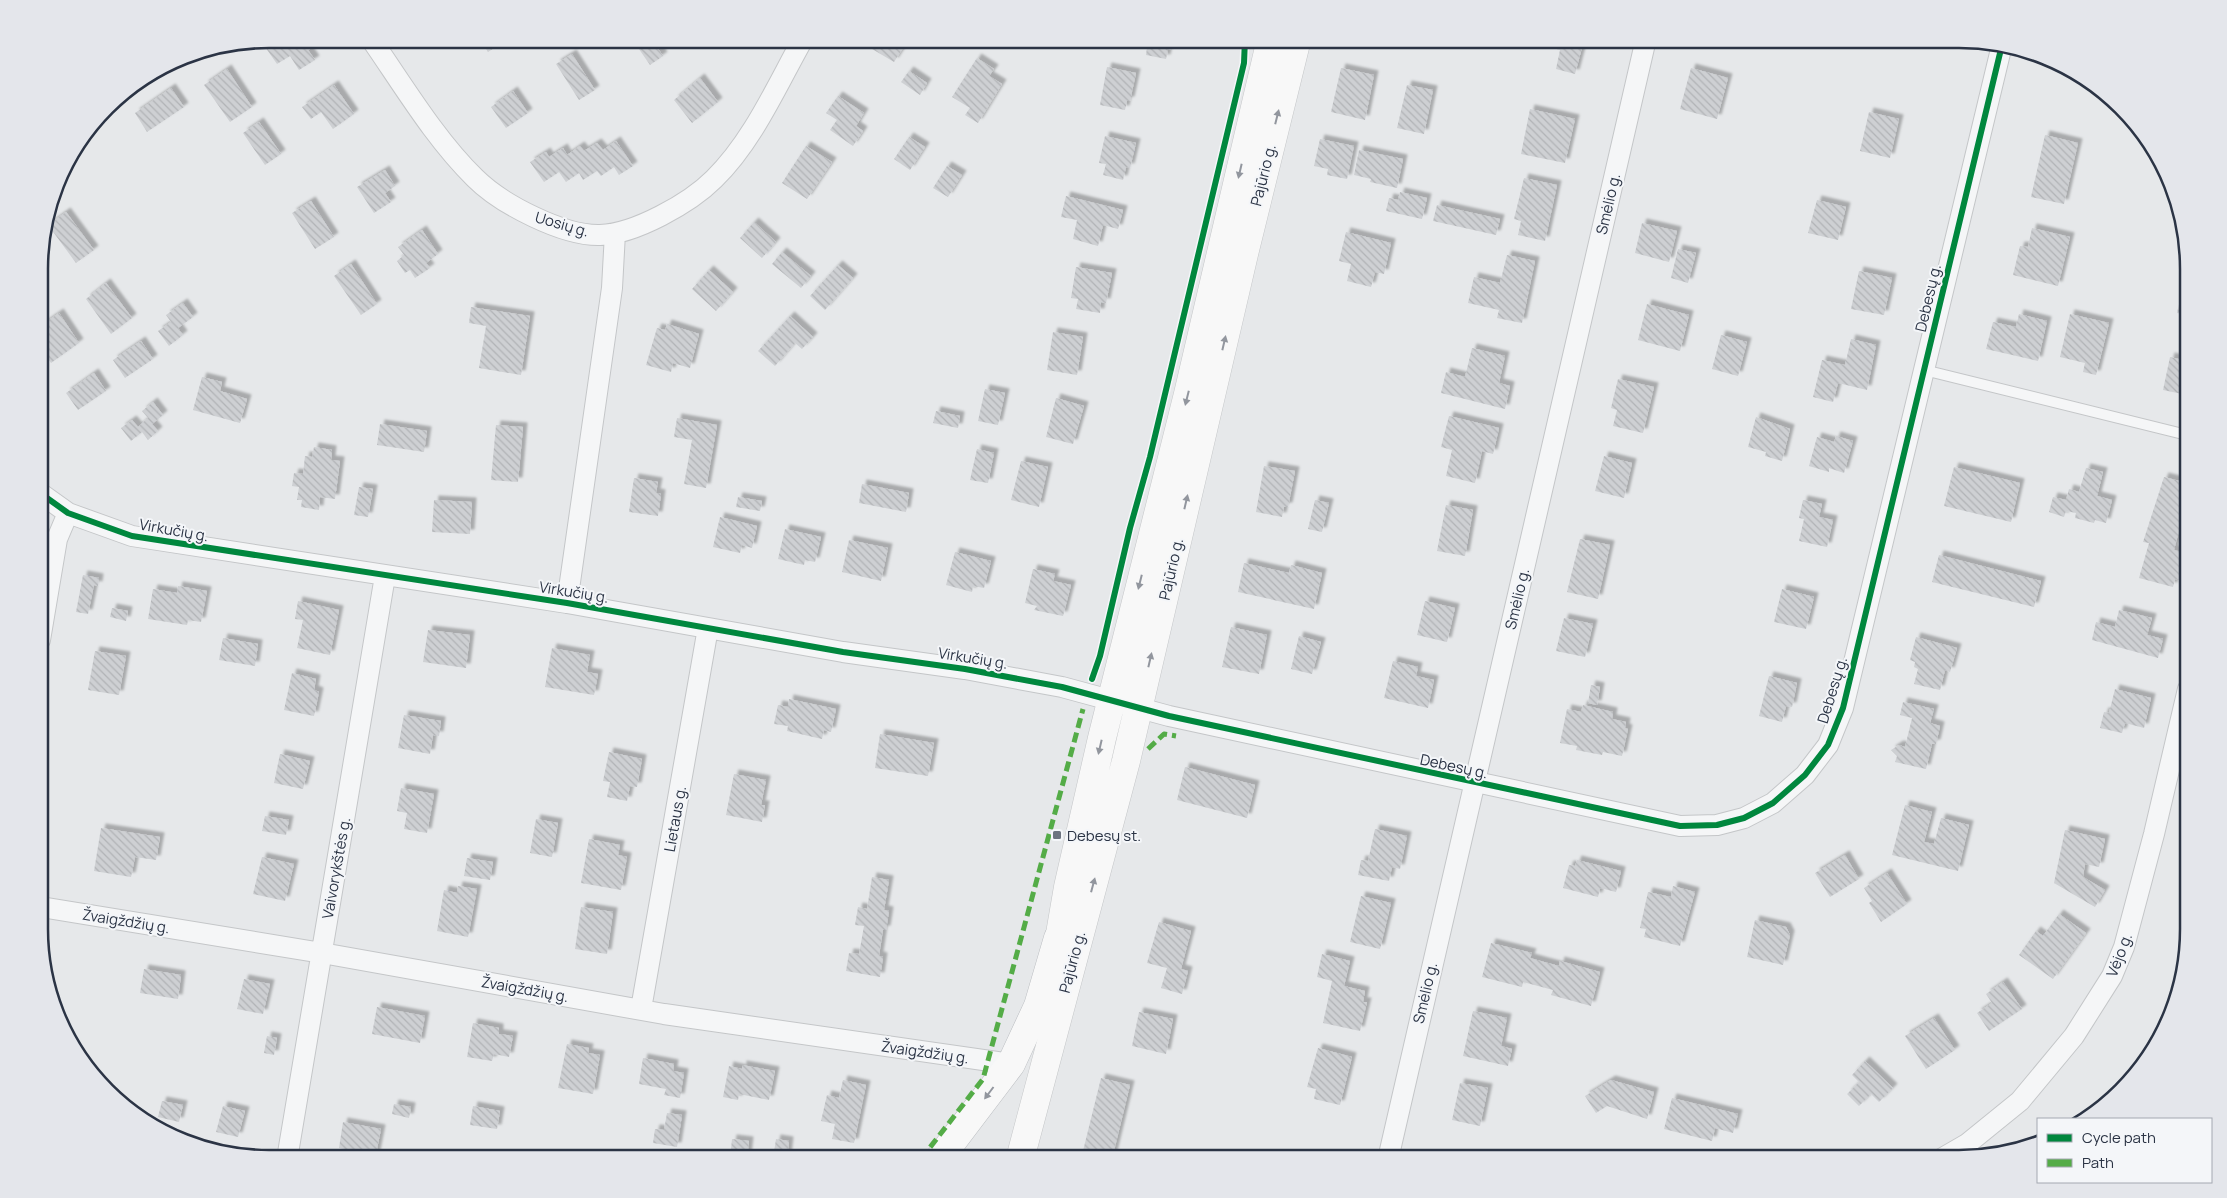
<svg xmlns="http://www.w3.org/2000/svg" width="2227" height="1198" viewBox="0 0 2227 1198" font-family="Manrope,sans-serif">
<style>
.building{fill:url(#building-back-hatch);filter:url(#shadow)}
.lines{fill:none;stroke-linecap:round;stroke-linejoin:round}
.service-casing{stroke:#c4c6c8;stroke-width:12}
.minor-casing{stroke:#c4c6c8;stroke-width:22}
.secondary-casing{stroke:#c4c6c8;stroke-width:29}
.trunk-casing{stroke:#b8bbbf;stroke-width:29}
.service{stroke:#f5f6f7;stroke-width:10}
.minor{stroke:#f5f6f7;stroke-width:20}
.secondary{stroke:#f8f8f8;stroke-width:28}
.trunk{stroke:#f8f8f8;stroke-width:28}
.quiet{stroke:#54ac47;stroke-width:5;stroke-dasharray:10 5;stroke-linecap:butt}
.cycleway-casing{stroke:#f4f6f9;stroke-width:9}
.cycleway{stroke:#00873e;stroke-width:6}
.oneway{fill:#92969e}
.poi-dot{fill:#6c737f;stroke:#f4f6f9;stroke-width:2}
.labels{text-anchor:middle;dominant-baseline:central;stroke-width:4;stroke-linejoin:round;paint-order:stroke}
.street-label{font-size:15px;fill:#2b3445;stroke:#f4f6f9}
.poi-label{font-size:15px;fill:#2b3445;stroke:#f4f6f9;text-anchor:start}
.rim{fill:none;stroke:#2b3445;stroke-width:2.5}
</style>
<defs>
<pattern id="building-back-hatch" width="6" height="6" patternUnits="userSpaceOnUse" patternTransform="scale(1.25)"><rect width="6" height="6" fill="#ced0d3"/><path d="M-1 5l2 2M0 0l6 6M5-1l2 2" fill="none" stroke="#b1b3b6"/></pattern>
<filter id="shadow"><feDropShadow dx="4.5" dy="-4.5" stdDeviation="1" flood-color="#0004"/></filter>
</defs>
<rect width="100%" height="100%" fill="#e6e8ea"/>
<path class="building" d="M271,39H311L316,46L308,50L315,60L299,70L290,56L277,64L263,44Z
M480,39H508L488,52Z
M632,39H653L652,40L663,56L650,65Z
M872,39H909L894,62L867,46Z
M1143,39H1174L1172,50L1168,49L1166,59L1146,55L1147,47L1142,46Z
M1437,39H1460L1458,45Z
M1562,39L1584,40L1575,74L1556,69L1560,50L1553,48L1554,42L1560,44Z
M572,54L595,90L579,100L556,64Z
M977,58L994,69L989,76L1002,84L978,123L965,115L970,108L952,97Z
M1107,67L1136,73L1130,101H1127L1125,110L1100,105Z
M1341,68L1374,75L1365,120L1331,112Z
M1691,68L1728,78L1717,119L1680,109Z
M227,69L252,107L230,122L204,85Z
M909,71L927,83L920,95L901,82Z
M700,78L718,102L692,123L674,100Z
M334,85L354,114L333,129L321,112L311,119L302,107Z
M1407,85L1433,90L1424,134L1397,128Z
M171,88L184,107L147,132L135,113Z
M513,91L528,113L506,128L491,107Z
M838,96L864,113L856,126L863,131L853,146L830,130L837,120L826,113Z
M1530,109L1575,119L1565,163L1521,154Z
M1869,112L1899,119L1890,158L1860,151Z
M259,122L281,154L265,165L243,133Z
M2045,135L2078,143L2064,204L2031,197Z
M1105,136L1136,143L1130,168L1126,167L1123,180L1103,175L1106,164L1099,163Z
M909,137L925,147L910,170L894,159Z
M1320,139L1354,146L1347,179L1327,175L1328,169L1314,166Z
M616,141L633,166L619,175L614,167L601,176L597,171L583,180L579,173L566,182L559,172L544,182L530,162L546,152L549,157L563,148L567,155L580,146L584,151L597,143L603,150Z
M806,146L832,162L807,199L782,183Z
M1359,150L1403,159L1397,188L1370,182L1371,179L1354,175Z
M947,166L962,175L948,197L933,188Z
M385,170L395,186L385,193L391,202L374,213L357,187Z
M1524,178L1557,185L1545,241L1518,235L1521,221L1514,219Z
M1400,192L1427,198L1422,219L1386,211L1389,198L1398,200Z
M1066,196L1123,210L1118,229L1103,225L1098,246L1073,239L1077,220L1061,217Z
M1817,200L1846,207L1838,240L1808,233Z
M311,201L334,237L315,249L292,213Z
M1437,205L1500,219L1496,235L1433,221Z
M66,212L94,250L76,263L48,225Z
M754,222L776,242L762,258L740,238Z
M1642,223L1677,231L1669,262L1635,253Z
M2032,228L2070,237L2058,286L2013,275L2020,246L2028,247Z
M422,230L438,254L426,263L430,268L415,278L410,270L405,273L397,261L404,255L398,247Z
M1346,232L1391,243L1384,274L1375,272L1371,287L1347,281L1351,264L1339,261Z
M1678,249L1696,253L1688,283L1671,278Z
M782,252L811,276L801,288L772,264Z
M1507,255L1535,261L1522,323L1497,318L1499,310L1468,303L1474,277L1500,283Z
M351,264L377,304L361,315L334,276Z
M838,265L853,278L825,310L810,296Z
M1076,267L1112,273L1106,303L1101,302L1100,313L1076,309L1078,299L1071,298Z
M709,270L733,292L716,311L692,289Z
M1859,271L1892,278L1884,315L1851,309Z
M2186,274L2187,315L2177,313Z
M106,283L132,318L111,334L86,299Z
M183,303L193,317L178,328L183,335L169,346L158,331L171,322L166,315Z
M1647,304L1689,315L1680,351L1638,340Z
M471,307L530,316L521,375L479,368L486,326L469,323Z
M59,313L79,343L51,363L39,346V327Z
M2019,314L2047,321L2038,361L1986,349L1993,322L2016,327Z
M2070,314L2109,323L2096,375L2083,372L2085,363L2060,357Z
M790,316L813,337L802,349L795,343L775,366L758,351Z
M667,324L699,334L690,368L673,363L671,372L646,365L657,328L665,330Z
M1053,332L1083,337L1077,375L1047,370Z
M1721,335L1747,342L1738,376L1712,369Z
M1851,339L1876,345L1867,390L1838,383L1833,402L1813,397L1822,360L1845,365Z
M141,341L153,359L125,378L113,360Z
M1472,348L1505,356L1499,383L1510,386L1505,409L1441,393L1446,372L1465,377Z
M2170,357L2187,361V395L2163,390Z
M94,373L106,391L78,410L66,393Z
M202,377L222,382L220,391L247,399L240,423L193,410Z
M1618,379L1654,387L1643,433L1613,426L1617,410L1611,408Z
M985,389L1005,393L998,425L978,421Z
M1056,398L1084,406L1073,444L1046,437Z
M153,402L163,415L152,424L158,431L148,440L142,432L131,441L121,428L132,420L138,427L148,418L142,411Z
M936,411L960,416L958,428L933,423Z
M1449,416L1499,428L1493,454L1482,451L1475,483L1446,476L1452,450L1441,447Z
M1756,417L1790,429L1782,461L1765,456L1766,452L1748,447Z
M677,418L717,425L706,488L684,484L692,440L674,437Z
M380,424L427,431L424,452L377,445Z
M496,425L523,427L518,482L491,480Z
M1836,436L1853,441L1844,473L1829,468V472L1809,466L1817,437L1834,442Z
M314,447L332,450L331,460L340,461L335,499L320,497L319,510L301,507L302,500H297L299,487L292,486L294,473L303,474L305,456L312,457Z
M977,449L994,453L988,483L970,480Z
M1604,456L1632,463L1624,498L1595,491Z
M1021,461L1048,467L1039,507L1011,500Z
M1264,466L1295,471L1288,507H1284L1282,517L1256,512Z
M1954,467L2020,483L2011,522L1944,506Z
M2086,468L2103,472L2097,496L2112,500L2106,523L2095,520L2094,523L2075,518L2076,513L2066,511L2064,517L2049,512L2053,497L2066,500L2069,489L2079,492Z
M2164,477L2187,483V520L2182,519L2174,550L2181,552L2179,561L2186,563L2181,581L2175,579L2173,587L2139,578L2149,543L2143,542Z
M634,478L658,482L656,493L661,494L658,516L629,512Z
M862,484L909,493L906,512L859,503Z
M359,487L373,489L368,517L354,515Z
M738,497L762,501L760,511L736,507Z
M434,500L472,502L470,534L432,532Z
M1315,500L1329,503L1322,532L1308,529Z
M1803,500L1822,504L1819,517L1833,520L1827,547L1799,541L1804,519L1799,518Z
M1446,505L1473,510L1465,556L1437,551Z
M720,517L757,526L752,548L742,545L740,553L713,547Z
M785,529L821,537L815,562L805,560L804,565L778,559Z
M1580,539L1610,545L1598,599L1567,592Z
M849,540L888,548L881,581L842,572Z
M955,552L991,561L984,588L973,586L972,592L946,585Z
M1939,555L2041,581L2034,607L1932,582Z
M1244,563L1289,573L1291,565L1322,573L1314,609L1238,592Z
M1033,569L1055,574L1053,581L1071,585L1063,616L1034,610L1037,606L1025,603Z
M83,575L99,578L98,586L94,585L88,614L76,612Z
M178,586L207,591L201,622L188,620L187,625L148,619L153,589L177,593Z
M1782,589L1814,597L1806,629L1774,622Z
M298,601L339,610L330,655L297,648L303,620L295,619Z
M1425,601L1455,608L1447,642L1417,635Z
M112,608L128,611L126,621L110,617Z
M2119,610L2152,618L2147,635L2163,639L2158,658L2092,640L2096,622L2115,627Z
M1564,618L1593,624L1585,657L1556,651Z
M1231,627L1267,635L1259,674L1222,667Z
M428,630L470,635L466,668L423,662Z
M1299,636L1321,642L1312,674L1291,669Z
M1916,637L1957,648L1950,672L1945,670L1940,690L1914,684L1918,669L1914,667L1915,662L1910,660Z
M223,638L258,644L255,666L219,660Z
M552,648L590,655L587,672L598,674L594,695L545,687Z
M95,651L126,656L119,695L88,690Z
M1393,661L1418,667L1416,676L1434,680L1428,708L1384,698Z
M292,673L316,679L314,690L319,692L314,716L284,710Z
M1769,676L1797,683L1792,707L1786,706L1782,722L1759,716Z
M1591,685L1600,687L1597,705L1588,703Z
M2115,689L2151,698L2144,728L2125,723L2122,733L2100,728L2104,712L2109,713Z
M789,699L836,709L831,732L824,730L822,739L787,731L788,726L774,724L778,705L788,707Z
M1903,702L1934,709L1930,723L1940,726L1936,744H1932L1926,769L1895,762L1897,756L1891,750L1899,745L1905,747L1912,718L1900,715Z
M1583,705L1613,712L1612,719L1626,722L1625,728L1628,729L1622,756L1603,752L1602,755L1576,750L1577,746L1560,743L1567,709L1581,712Z
M404,715L441,721L439,736L433,735L430,754L398,748Z
M880,734L934,743L928,776L875,768Z
M609,752L642,759L637,787L630,786L627,801L607,797L610,782L603,781Z
M280,754L310,761L303,789L274,783Z
M1185,767L1255,785L1247,818L1177,800Z
M734,774L766,780L761,805H765L762,822L726,815Z
M401,788L434,794L427,833L404,829L407,813L397,811Z
M1905,805L1932,812L1924,842L1934,844L1941,818L1969,825L1958,871L1892,855Z
M265,816L289,820L286,835L262,831Z
M536,819L558,823L552,857L530,853Z
M101,828L160,837L156,860L135,857L131,877L94,871Z
M1375,829L1407,836L1400,869L1392,867L1389,881L1358,875L1361,860L1368,861Z
M2065,830L2105,839L2099,867L2085,864L2083,877L2105,890L2095,907L2054,883Z
M589,839L620,845L618,855L627,857L621,890L581,883Z
M1845,855L1859,879L1830,897L1815,873Z
M262,857L294,864L285,901L253,894Z
M467,858L493,862L490,880L464,876Z
M1577,860L1621,871L1616,892L1600,888L1598,897L1563,888L1569,865L1575,866Z
M1887,873L1907,904L1881,922L1869,903L1872,901L1864,888Z
M872,877L889,880L884,910L889,911L886,930H883L879,956L883,957L880,977L846,971L849,953L859,954L864,926L855,925L858,907L867,909Z
M458,886L477,889L468,937L437,931L444,890L457,893Z
M1673,886L1695,892L1680,946L1644,937L1646,929L1640,928L1648,892L1671,897Z
M1361,896L1391,903L1380,949L1350,942Z
M581,907L613,912L607,954L575,949Z
M2059,914L2086,933L2053,979L2019,955L2036,931L2043,936Z
M1755,920L1786,927L1790,935L1783,965L1747,957Z
M1159,922L1191,931L1181,969L1188,971L1182,994L1161,988L1167,968L1147,963Z
M1491,943L1532,953L1530,958L1544,962L1559,966L1560,961L1600,972L1591,1006L1551,995L1553,990L1523,982L1522,987L1482,977Z
M1322,954L1350,961L1344,986L1365,991L1363,1002H1367L1360,1031L1323,1023L1332,981L1317,977Z
M144,969L181,975L178,999L140,993Z
M244,979L270,984L263,1014L237,1009Z
M2003,982L2022,1009L1989,1031L1977,1013L1992,1003L1986,994Z
M377,1007L425,1016L420,1043L372,1034Z
M1473,1011L1507,1018L1501,1046L1512,1049L1508,1066L1463,1056Z
M1139,1012L1173,1019L1166,1054L1132,1046Z
M1934,1018L1955,1050L1926,1069L1905,1036Z
M473,1023L499,1028V1034L513,1036L509,1057L494,1054L492,1061L467,1057Z
M2159,1035L2161,1037L2151,1051L2149,1049Z
M267,1036L277,1038L274,1055L264,1053Z
M567,1044L589,1048L588,1053L600,1055L593,1094L558,1088Z
M1318,1048L1352,1057L1340,1105L1314,1099L1316,1089L1307,1087Z
M643,1058L674,1064L673,1071L684,1073L680,1098L664,1095L666,1089L639,1084Z
M1865,1061L1893,1088L1879,1102L1871,1094L1859,1106L1847,1094L1859,1082L1852,1075Z
M742,1065L775,1071L769,1100L739,1094L738,1100L723,1097L729,1066L742,1069Z
M2135,1067L2139,1070L2128,1084L2124,1081Z
M1101,1078L1130,1085L1112,1159H1081Z
M843,1080L866,1085L854,1143L832,1139L835,1124L821,1121L827,1095L839,1098Z
M1611,1080L1654,1092L1647,1119L1607,1106L1596,1113L1585,1096Z
M1460,1083L1488,1088L1480,1126L1452,1120Z
M1672,1098L1738,1114L1733,1133L1715,1128L1712,1141L1664,1129Z
M162,1101L183,1105L179,1122L158,1117Z
M394,1104L411,1107L409,1118L392,1114Z
M223,1106L245,1111L238,1137L216,1132Z
M473,1106L500,1111L497,1129L470,1125Z
M667,1113L682,1115L677,1147L653,1143L655,1129L664,1130Z
M343,1122L381,1129L375,1159H354L356,1151L339,1148Z
M732,1139L749,1141L747,1159H730Z
M776,1139L789,1141L787,1159H773Z"/>
<g class="lines">
<g class="service-casing">
<path id="service" d="M1924,370L2187,435"/>
</g>
<g class="minor-casing">
<path id="minor" d="M371,39C403,85 435,139 475,178C501,204 563,236 600,235C635,234 690,203 714,179C753,141 777,85 803,39
M40,493L68,513L132,536L567,603L843,652L965,669L1062,687L1169,716L1680,826L1717,825L1744,818L1773,803L1805,775L1828,745L1843,708L2001,49
M567,603L612,288L615,233
M40,640L57,539L68,513
M41,907L322,953L664,1014L1011,1064
M641,1009L708,628
M287,1159L385,576
M1388,1159L1646,39
M1941,1159L1967,1144L2020,1101L2074,1036L2112,976L2124,947L2154,834L2188,689"/>
</g>
<g class="secondary-casing">
<path id="secondary" d="M1055,963L1068,887L1102,738L1188,394L1271,39
M1020,1159L1126,761L1244,254L1297,39"/>
</g>
<g class="trunk-casing">
<path id="trunk" d="M939,1159L1011,1064L1038,1006L1058,938"/>
</g>
<use href="#service" class="service"/>
<use href="#minor" class="minor"/>
<use href="#secondary" class="secondary"/>
<use href="#trunk" class="trunk"/>
<path class="quiet" d="M1148,749L1164,734L1176,736
M921,1159L983,1079L1083,709"/>
<g class="cycleway-casing">
<path id="cycleway" d="M40,493L68,513L132,536L567,603L843,652L965,669L1062,687L1169,716L1680,826L1717,825L1744,818L1773,803L1805,775L1828,745L1843,708L2001,49
M1092,679L1100,656L1130,528L1150,457L1244,63L1245,39"/>
</g>
<use href="#cycleway" class="cycleway"/>
</g>
<defs><path id="oneway-solid" d="M-6-.8H1V-3.2L6.5 0L1 3.2V.8H-6Z" transform="scale(1.25)"/></defs>
<g class="oneway">
<use href="#oneway-solid" transform="translate(1277 117) rotate(-76)"/>
<use href="#oneway-solid" transform="translate(1240 171) rotate(103)"/>
<use href="#oneway-solid" transform="translate(1224 343) rotate(-77)"/>
<use href="#oneway-solid" transform="translate(1187 398) rotate(104)"/>
<use href="#oneway-solid" transform="translate(1186 502) rotate(-77)"/>
<use href="#oneway-solid" transform="translate(1140 582) rotate(104)"/>
<use href="#oneway-solid" transform="translate(1150 660) rotate(-77)"/>
<use href="#oneway-solid" transform="translate(1100 747) rotate(103)"/>
<use href="#oneway-solid" transform="translate(1093 885) rotate(-75)"/>
<use href="#oneway-solid" transform="translate(989 1093) rotate(127)"/>
</g>
<rect class="poi-dot" x="1052" y="830" width="10" height="10" rx="2.5"/>
<g class="labels">
<g class="street-label">
<text transform="translate(1263 175) rotate(-76)">Pajūrio g.</text>
<text transform="translate(1608 204) rotate(-77)">Smėlio g.</text>
<text transform="translate(562 224) rotate(16)">Uosių g.</text>
<text transform="translate(1928 298) rotate(-77)">Debesų g.</text>
<text transform="translate(174 530) rotate(10)">Virkučių g.</text>
<text transform="translate(1171 569) rotate(-77)">Pajūrio g.</text>
<text transform="translate(574 592) rotate(9)">Virkučių g.</text>
<text transform="translate(1517 599) rotate(-77)">Smėlio g.</text>
<text transform="translate(973 658) rotate(9)">Virkučių g.</text>
<text transform="translate(1832 690) rotate(-73)">Debesų g.</text>
<text transform="translate(1454 766) rotate(12)">Debesų g.</text>
<text transform="translate(675 819) rotate(-80)">Lietaus g.</text>
<text transform="translate(336 868) rotate(-80)">Vaivorykštės g.</text>
<text transform="translate(126 921) rotate(9)">Žvaigždžių g.</text>
<text transform="translate(2119 955) rotate(-69)">Vėjo g.</text>
<text transform="translate(1072 962) rotate(-75)">Pajūrio g.</text>
<text transform="translate(525 989) rotate(10)">Žvaigždžių g.</text>
<text transform="translate(1425 993) rotate(-77)">Smėlio g.</text>
<text transform="translate(925 1052) rotate(8)">Žvaigždžių g.</text>
</g>
<g class="poi-label">
<text x="1067" y="835">Debesų st.</text>
</g>
</g>
<path d="M0 0H2227V1198H0ZM269 48H1959A221 221 0 0 1 2180 269V929A221 221 0 0 1 1959 1150H269A221 221 0 0 1 48 929V269A221 221 0 0 1 269 48Z" fill="#e4e6eb" fill-rule="evenodd"/>
<path class="rim" d="M269 48H1959A221 221 0 0 1 2180 269V929A221 221 0 0 1 1959 1150H269A221 221 0 0 1 48 929V269A221 221 0 0 1 269 48Z"/>
<rect x="2037" y="1118" width="175" height="65" fill="#f4f6f9" stroke="#a4a8b1"/>
<rect x="2047" y="1134" width="25" height="8" fill="#00873e" stroke="#a4a8b1"/>
<text x="2082" y="1143" font-size="15" fill="#2b3445">Cycle path</text>
<rect x="2047" y="1159" width="25" height="8" fill="#54ac47" stroke="#a4a8b1"/>
<text x="2082" y="1168" font-size="15" fill="#2b3445">Path</text>
</svg>
